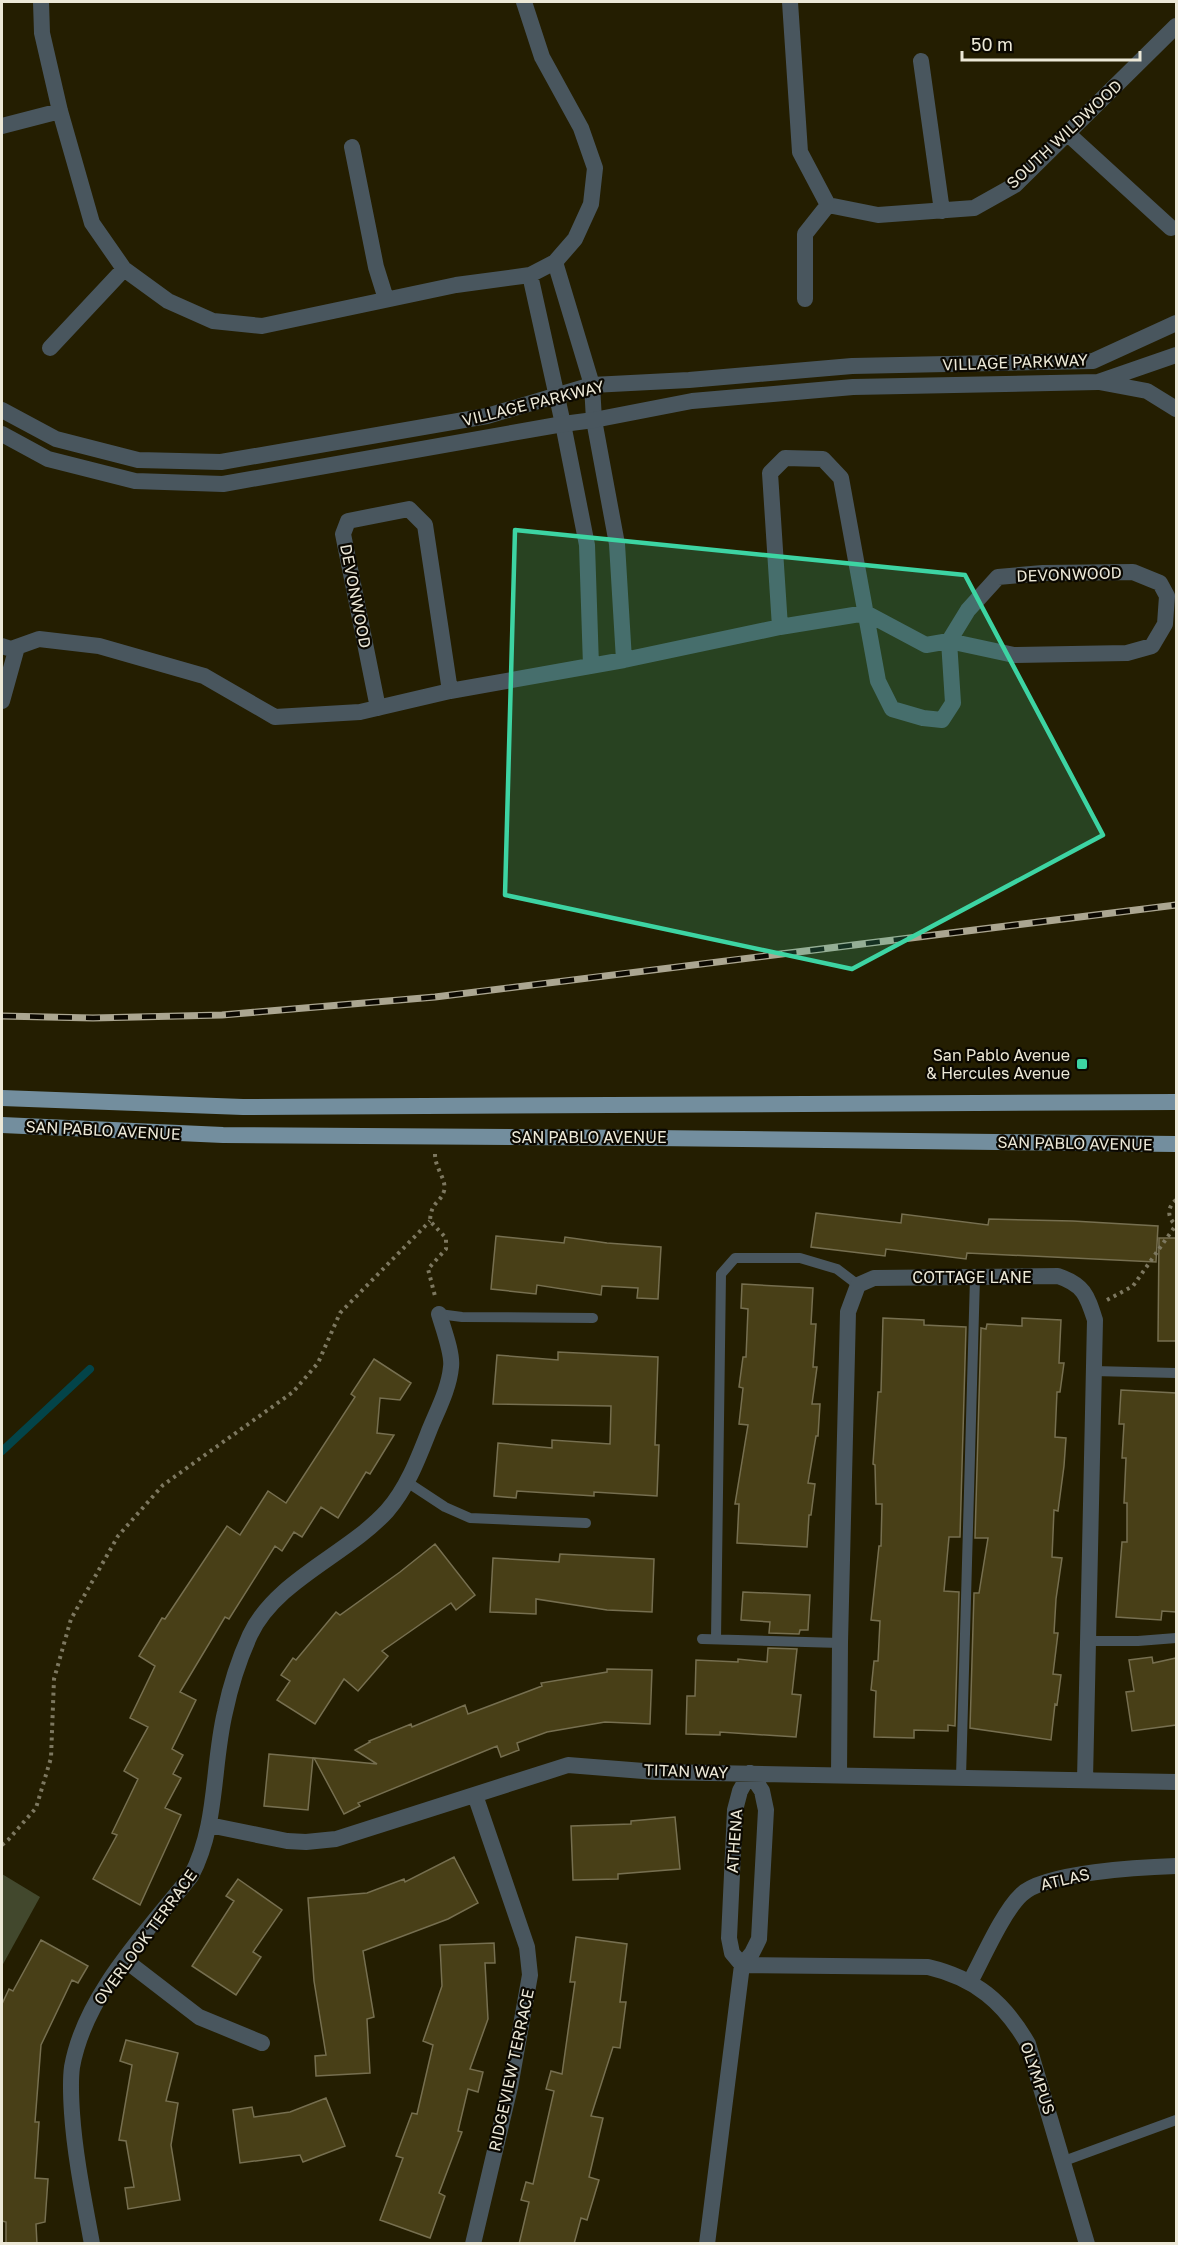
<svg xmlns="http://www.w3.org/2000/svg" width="1178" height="2245" viewBox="0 0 1178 2245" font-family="'Golos Text',sans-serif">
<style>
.green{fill:#42482d}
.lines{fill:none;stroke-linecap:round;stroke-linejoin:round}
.stream{stroke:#034449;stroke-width:8}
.building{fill:#483f17;stroke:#766f50;stroke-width:1.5}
.path{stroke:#7d7860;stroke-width:4;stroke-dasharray:3 4.5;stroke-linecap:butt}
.service{stroke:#49565e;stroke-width:10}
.minor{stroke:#49565e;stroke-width:16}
.tertiary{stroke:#49565e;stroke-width:16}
.primary{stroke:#738e9e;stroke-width:16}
.rail-casing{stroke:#aba691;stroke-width:7}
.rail{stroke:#0b0801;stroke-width:4.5;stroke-dasharray:14;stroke-linecap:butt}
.marked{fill:#3dd4a3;fill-opacity:0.2;stroke:#3dd4a3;stroke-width:4.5;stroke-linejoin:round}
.poi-dot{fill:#3dd4a3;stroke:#0b0801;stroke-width:2}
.labels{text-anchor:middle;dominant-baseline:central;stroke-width:4.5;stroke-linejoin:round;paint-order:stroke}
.street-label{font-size:16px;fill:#ece8d7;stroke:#0b0801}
.poi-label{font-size:16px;fill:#ece8d7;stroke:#0b0801;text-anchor:end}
</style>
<rect width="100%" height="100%" fill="#241e01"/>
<path class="green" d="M2,1874L40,1897L2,1966Z"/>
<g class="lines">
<path class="stream" d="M2,1451L90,1369"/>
</g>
<path class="building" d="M816,1213L901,1223L902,1214L988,1225L989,1219L1073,1221L1158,1226L1156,1262L967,1253L966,1259L886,1249L885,1256L811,1247Z
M496,1236L564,1243L565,1237L607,1243L661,1247L658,1299L637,1298L638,1288L602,1286L601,1295L537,1285L536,1294L491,1289Z
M1159,1238H1176V1341H1158Z
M742,1284L813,1288L811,1324H816L813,1367H817L812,1404H820L818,1436H816L808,1483L815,1484L811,1515H809L807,1547L737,1543L739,1504H735L748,1425L739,1424L743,1388L739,1387L743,1357H746L748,1309L741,1308Z
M883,1318L924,1320V1325L966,1327L960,1537H949L944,1591L959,1592L955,1726L948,1725V1731L914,1730V1738L874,1737L876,1691L871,1690L874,1661H878L880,1621L871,1620L879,1546H881L882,1504H876L875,1465L873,1464L878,1392H881Z
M1022,1318L1061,1320L1059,1363H1064L1060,1392H1057L1055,1437L1066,1438L1064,1466L1058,1511L1054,1510L1052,1557L1062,1558L1056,1599L1054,1633H1058L1053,1674L1061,1675L1057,1705L1055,1704L1051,1740L970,1728L974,1593H979L988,1538H975L981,1328L986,1329L987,1324L1022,1326Z
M558,1352L658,1357L655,1445H659L657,1496L594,1492V1496L517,1491L516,1498L494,1496L498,1443L552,1448V1440L610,1444L611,1406L493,1404L497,1355L558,1360Z
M374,1359L411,1383L400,1400L380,1398L377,1433L394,1435L370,1474L366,1472L338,1518L321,1507L302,1537L294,1532L282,1551L275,1546L229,1619L225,1617L180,1692L196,1700L172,1749L183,1755L173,1774L181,1778L165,1808L181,1815L140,1905L93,1879L117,1835L112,1833L138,1779L124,1771L148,1727L130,1718L155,1666L139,1656L162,1618L165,1619L227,1526L240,1535L268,1491L286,1503L355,1397L351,1394Z
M1121,1390L1176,1393V1612L1162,1611L1161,1620L1116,1617L1122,1542H1127V1503H1124L1126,1458H1122L1124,1424H1119Z
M435,1544L475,1595L456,1610L451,1603L382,1651L388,1656L358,1691L344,1679L315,1724L277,1700L290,1681L281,1675L293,1658L296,1660L336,1612L340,1615L400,1572Z
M560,1554L654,1559L652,1612L607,1610L536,1599V1614L490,1612L493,1558L559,1562Z
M743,1592L810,1595L808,1630H800L799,1634L769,1633L770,1622L741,1620Z
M768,1648L797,1649L792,1694L801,1695L796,1737L720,1732V1735L686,1734L687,1696H695L696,1660L738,1662V1659L767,1662Z
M1152,1657L1153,1663L1176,1658V1725L1132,1731L1126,1692L1134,1691L1129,1660Z
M607,1669L652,1670L650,1724L605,1722L547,1732L517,1743L519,1750L501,1757L497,1746L358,1803L360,1806L344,1814L314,1758L377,1764L355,1750L370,1742L369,1741L411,1724L412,1727L465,1705L468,1714L542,1686L541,1683L607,1672Z
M269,1754L313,1758L308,1810L264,1806Z
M675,1817L680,1869L618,1874V1879L573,1880L571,1826L631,1824V1821Z
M454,1857L478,1903L448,1919L363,1951L374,2017L367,2019L370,2073L316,2076L315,2056L326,2055L314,1981L308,1898L367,1893L404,1879L405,1882Z
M238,1879L282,1910L253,1952L261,1957L236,1995L192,1966L234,1901L226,1896Z
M576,1937L627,1944L620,2002H626L620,2048L613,2047L591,2116L603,2118L589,2177L599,2180L587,2220L581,2218L574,2244H519L529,2202L521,2200L526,2182L533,2184L554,2091L546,2089L551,2071L562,2074L575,1982H570Z
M41,1940L88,1966L78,1983L72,1980L41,2045L35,2122H39L35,2178L48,2179L45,2222L36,2224L37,2244H6V2222L2,2221V2004L9,1989L13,1991Z
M494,1943L495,1963H485L488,2019L470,2069L483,2072L478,2092L468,2089L458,2131L462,2132L439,2193L445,2196L430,2238L380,2220L403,2158L396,2156L412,2113L417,2114L433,2045L423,2041L442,1986L440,1945Z
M126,2040L178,2053L166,2101L178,2103L171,2145L180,2200L128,2209L125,2188L134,2187L126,2141L119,2140L132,2065L120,2061Z
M326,2098L345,2146L303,2162L300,2155L240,2163L233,2110L252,2107L254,2117L290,2112Z"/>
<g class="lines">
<path class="path" d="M435,1154C435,1169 447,1179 444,1191C440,1204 431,1201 430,1221L446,1238V1249L428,1269L435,1296
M1176,1200C1167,1207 1167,1218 1176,1225
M1107,1300L1133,1286L1176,1225
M2,1845L8,1840L36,1808L51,1758L54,1679L71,1619L118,1536L163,1485L293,1392L318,1363L340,1313L430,1221"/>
<path class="service" d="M439,1314L462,1317L593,1318
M1093,1371L1176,1373
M407,1482L445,1507L470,1518L586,1523
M702,1639L840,1643
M716,1639L721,1274L735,1258H800L837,1269L858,1285
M1087,1641H1138L1176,1638
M961,1777L975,1277
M1064,2161L1176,2120"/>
<path class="minor" d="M41,2L42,33L60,111L92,223L124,269
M790,2L800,152L828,205L878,215L974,208L1015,185L1176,26
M921,61L942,211
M2,126L60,111
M1067,133L1171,228
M352,147L376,267L386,299
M555,262L592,385L594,420L617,544L624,660
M530,275L563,424L587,545L591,666
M805,299V234L828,205
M50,348L124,269L168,301L213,321L262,326L456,285L530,275L555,262L575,239L591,204L595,168L581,128L542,57L524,2
M2,646L11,649L39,639L99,646L204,676L275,717L360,712L450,691L624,660L780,627L866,613L926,645L949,641L1014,655L1127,653L1152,646L1165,624L1167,596L1160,583L1133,572L1043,573L998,577L968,610L949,641L953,703L942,720L923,718L892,709L878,681L841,478L823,459L785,458L770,473L780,627
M2,701L17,647
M378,708L343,534L348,521L409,509L425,525L450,691
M750,1773L762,1791L766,1810L759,1939L752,1953L742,1965L732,1953L729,1938L735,1810L740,1791Z
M839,1775L840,1643L848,1312L858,1285L874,1278L1058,1276C1084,1285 1087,1295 1095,1320L1085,1780
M209,1825L287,1841L306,1842L336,1839L568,1765L656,1772L1176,1782
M125,1960L199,2017L262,2043
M970,1982C983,1958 1003,1912 1021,1895C1043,1872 1144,1867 1176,1866
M92,2244C84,2200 75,2157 72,2113C71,2098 70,2082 72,2067C85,1994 147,1932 191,1876C218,1825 212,1767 225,1712C230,1688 240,1657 250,1635C276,1580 347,1555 387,1511C407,1488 418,1459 429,1431C437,1411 449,1389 451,1367C453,1354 443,1328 439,1314
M473,2244L510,2087L530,1975L527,1947L475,1795
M707,2244L742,1965L928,1967C975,1978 1004,2002 1028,2044L1087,2244"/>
<path class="tertiary" d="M1099,382L1147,391L1176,409
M2,410L56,439L138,460L221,462L487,416L592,385L689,380L852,366L1093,361L1176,323
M2,434L48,459L135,481L223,484L563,424L594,420L692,401L853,387L1098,382L1176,355"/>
<path class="primary" d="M2,1098L243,1107L1176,1102
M2,1125L223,1135L653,1138L1176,1144"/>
<g class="rail-casing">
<path id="rail" d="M2,1016L93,1018L222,1015L435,997L1176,905"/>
</g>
<use href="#rail" class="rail"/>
</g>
<path class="marked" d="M515,530L965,575L1103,835L852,969L505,895Z"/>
<rect class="poi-dot" x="1076" y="1058" width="12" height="12" rx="3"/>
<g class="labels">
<g class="street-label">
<text transform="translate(1064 134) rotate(-43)">SOUTH WILDWOOD</text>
<text transform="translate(1015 362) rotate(-2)">VILLAGE PARKWAY</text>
<text transform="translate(533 403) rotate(-14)">VILLAGE PARKWAY</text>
<text transform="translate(1069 574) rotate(-2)">DEVONWOOD</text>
<text transform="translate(356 596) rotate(79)">DEVONWOOD</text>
<text transform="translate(103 1130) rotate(3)">SAN PABLO AVENUE</text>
<text x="589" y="1137">SAN PABLO AVENUE</text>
<text transform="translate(1075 1143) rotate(1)">SAN PABLO AVENUE</text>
<text x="972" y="1277">COTTAGE LANE</text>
<text transform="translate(686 1771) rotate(2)">TITAN WAY</text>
<text transform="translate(734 1841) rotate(-86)">ATHENA</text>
<text transform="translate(1065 1879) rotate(-13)">ATLAS</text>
<text transform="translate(145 1937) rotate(-54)">OVERLOOK TERRACE</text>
<text transform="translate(511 2070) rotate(-78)">RIDGEVIEW TERRACE</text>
<text transform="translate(1038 2078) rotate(71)">OLYMPUS</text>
</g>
<g class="poi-label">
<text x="1070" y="1055">San Pablo Avenue<tspan x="1070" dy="18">&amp; Hercules Avenue</tspan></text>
</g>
</g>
<rect width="1178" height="2245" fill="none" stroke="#ece8d7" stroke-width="6"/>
<path d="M962 51v9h178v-9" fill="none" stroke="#ece8d7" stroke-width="3"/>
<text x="971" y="51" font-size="18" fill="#ece8d7" stroke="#0b0801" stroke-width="4.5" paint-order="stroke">50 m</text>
</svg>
